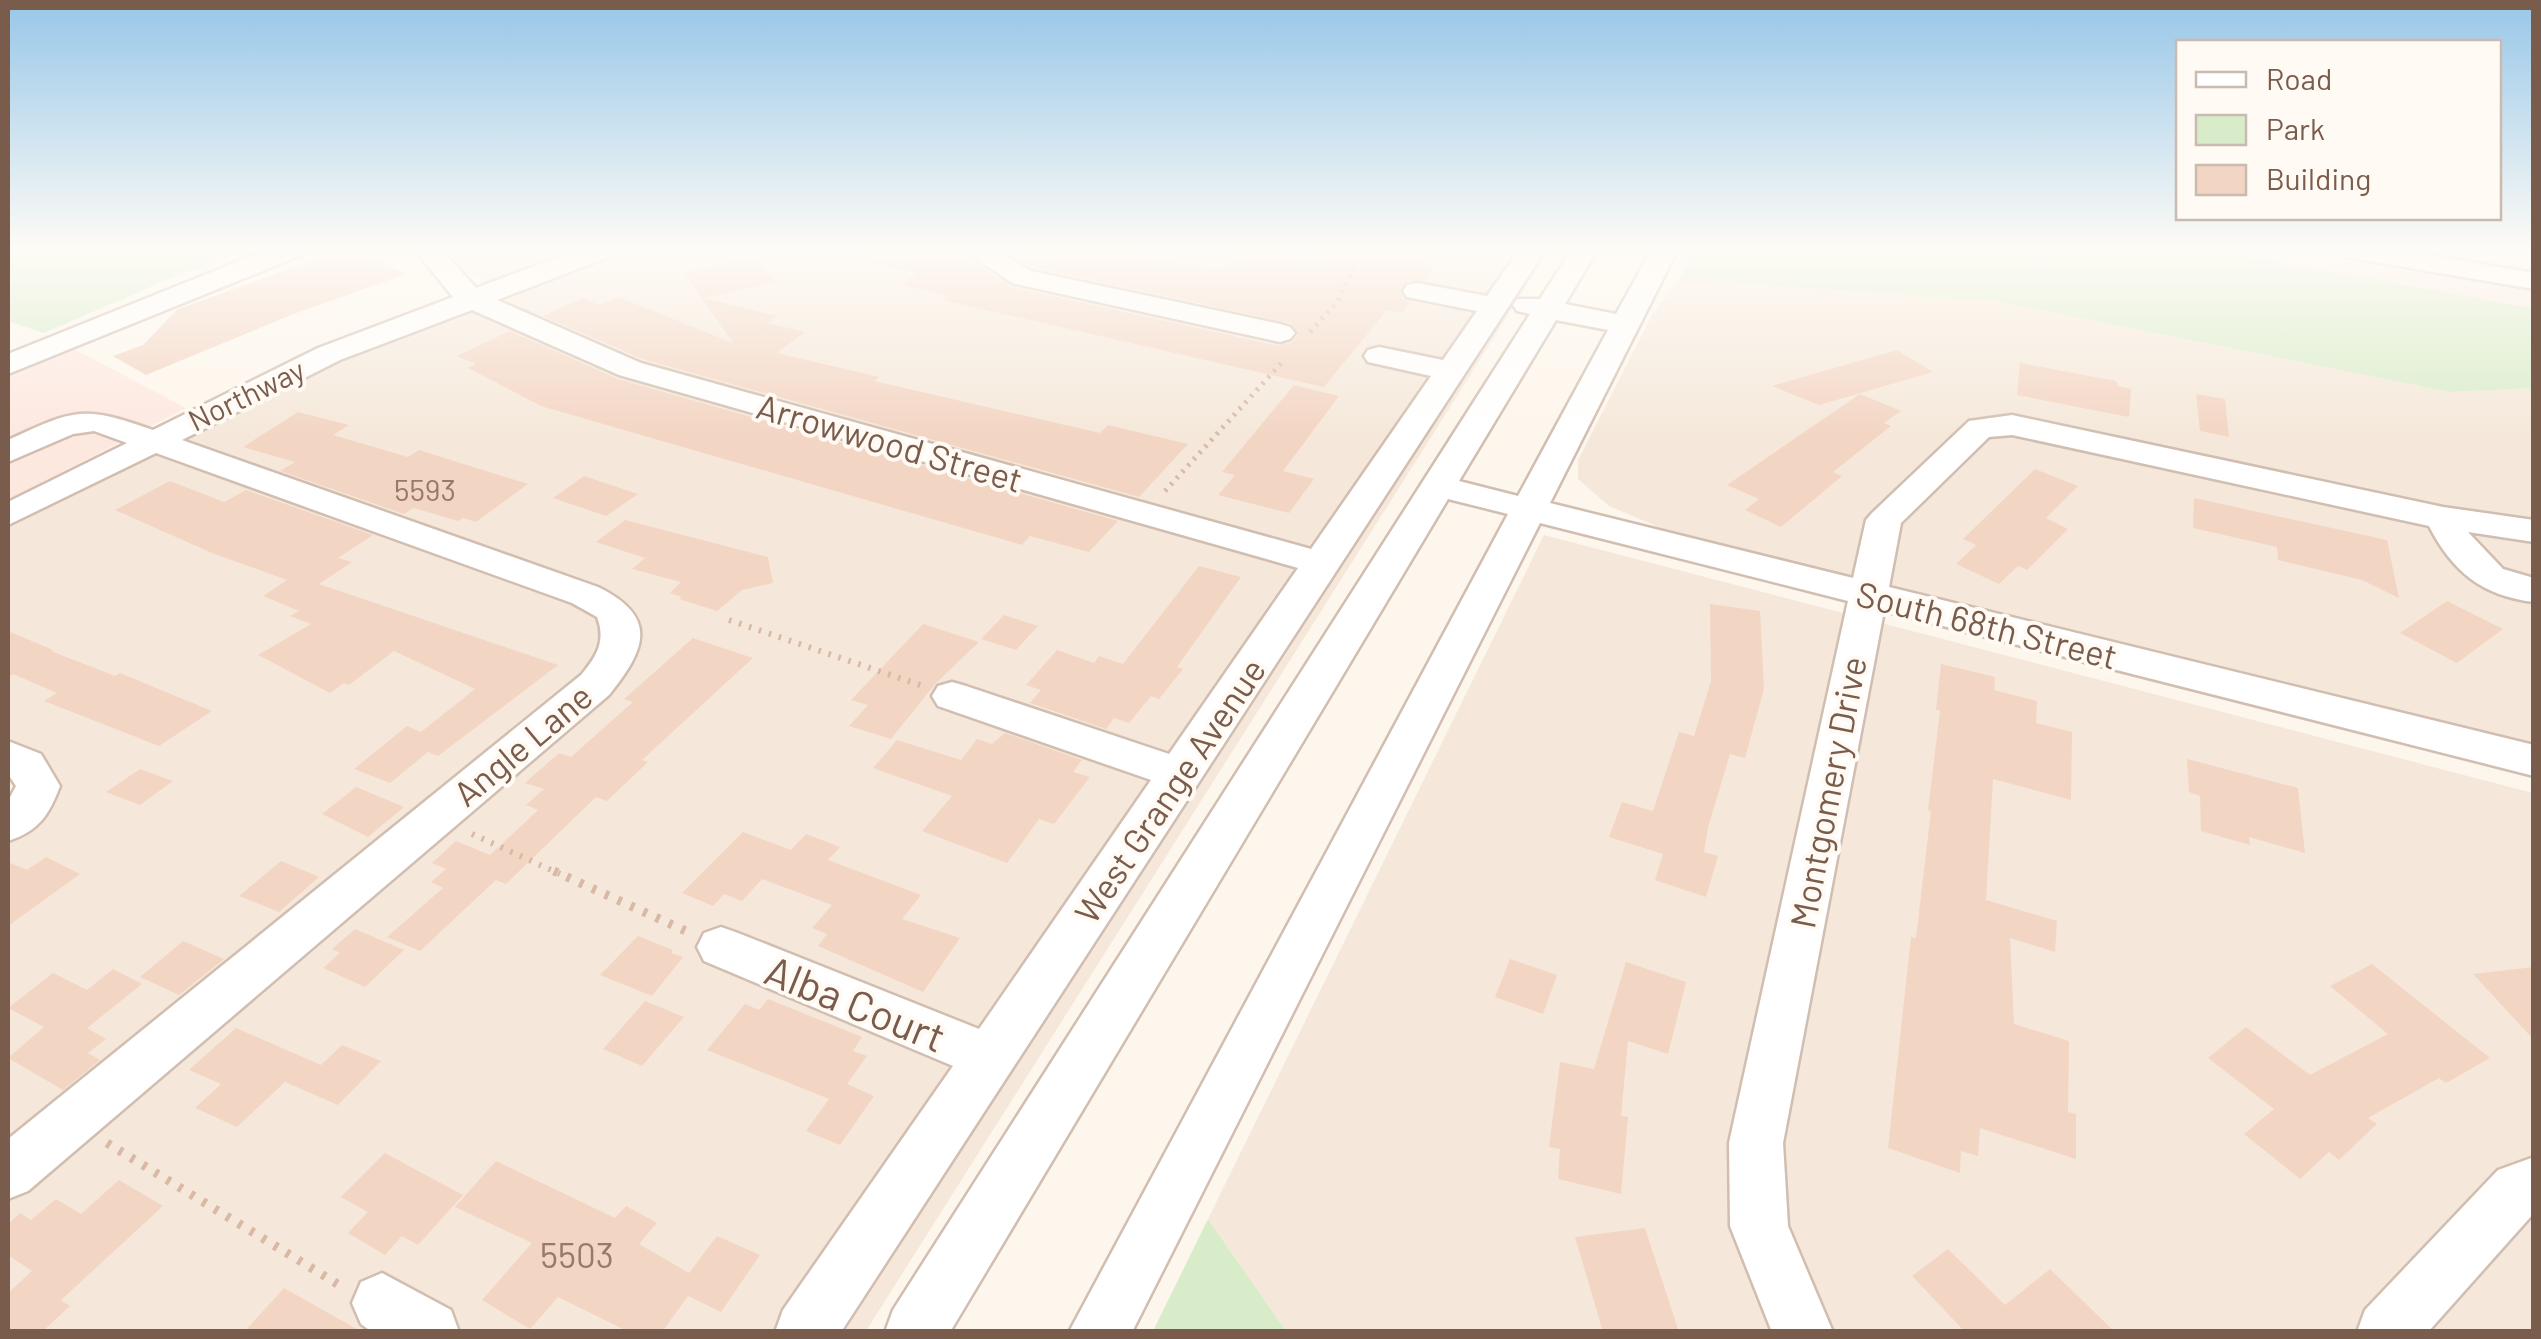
<svg xmlns="http://www.w3.org/2000/svg" width="2541" height="1339" viewBox="0 0 2541 1339" font-family="Barlow,sans-serif">
<style>
.residential{fill:#f5e8da}
.commercial{fill:#fde8e0}
.green{fill:#d8ecc9}
.building{fill:#f3d5c3}
.lines{fill:none;stroke-linecap:round;stroke-linejoin:round}
.minor-casing{stroke:#d1beb0;stroke-width:5}
.path-far2{stroke:#d9b8a5;stroke-width:5;stroke-dasharray:2.5 6;stroke-linecap:butt}
.path-far1{stroke:#d9b8a5;stroke-width:6;stroke-dasharray:2.5 8;stroke-linecap:butt}
.path{stroke:#d9b8a5;stroke-width:9;stroke-dasharray:4 10;stroke-linecap:butt}
.minor{fill:#fff;fill-rule:evenodd}
.labels{text-anchor:middle;dominant-baseline:central;stroke-width:8;stroke-linejoin:round;paint-order:stroke}
.far-street-label{font-size:30px;fill:#7a5c4d;stroke:#fffaf3}
.number-label{font-size:30px;fill:#987a6a}
.street-label{font-size:35px;fill:#7a5c4d;stroke:#fffaf3}
.near-number-label{font-size:35px;fill:#987a6a}
.near-street-label{font-size:42px;fill:#7a5c4d;stroke:#fffaf3}
</style>
<rect width="100%" height="100%" fill="#fdf6ec"/>
<path class="residential" d="M444,249H1550L866,1331L8,1332V824L29,809L26,765L8,756V515L155,439L469,298L483,280L464,274Z
M1679,279L1995,301L2450,392L2533,388V744L1663,529L1609,506L1578,479V460L1653,313Z
M1544,535L2533,793V1331H1286L1208,1219Z"/>
<path class="commercial" d="M2206,249H2533V308Z
M68,346L186,408L8,500V373Z"/>
<path class="green" d="M8,249H252L171,278L44,333L8,321Z
M1698,249H2206L2533,308V388L2450,392L1995,301L1679,279Z
M1208,1219L1286,1331H1153Z"/>
<path class="building" d="M345,249H355L406,274L291,315L146,375L113,356L143,345L178,309Z
M866,249H937L964,255L1011,287L1279,346L1291,343L1298,335L1291,323L1032,267L1021,261L1035,249H1084L1224,269L1244,249L1319,262L1320,249H1440L1427,266L1435,268L1425,281H1406L1400,289L1404,299L1410,301L1402,313L1387,310L1324,387L943,300L947,296L901,285L917,273L864,262Z
M755,257L775,282L702,298L777,316L767,323L805,332L777,353L879,377L874,381L1100,433L1108,425L1188,444L1139,497L642,359L543,316L583,298L600,305L618,297L733,343L684,273Z
M510,331L618,379L1118,521L1089,552L1030,536L1022,545L541,406L468,368L476,364L457,356Z
M1897,350L1933,372L1819,405L1772,386Z
M2020,363L2116,381L2118,386L2131,389L2129,417L2017,395Z
M1294,385L1339,396L1283,471L1314,479L1289,513L1218,495L1235,475L1222,472Z
M1860,394L1901,411L1884,423L1891,426L1833,472L1842,476L1781,527L1745,510L1759,499L1727,485Z
M2196,394L2225,399L2229,437L2200,431Z
M298,412L349,425L333,435L408,457L419,450L528,484L476,522L463,518L458,521L414,508L404,514L280,471L295,462L243,447Z
M2035,469L2078,486L2046,518L2068,529L2027,570L2018,566L1999,584L1956,564L1976,545L1963,539Z
M584,476L638,494L606,516L553,498Z
M170,481L224,502L246,490L373,535L338,558L352,562L319,584L558,665L438,756L428,752L390,783L354,769L407,726L421,732L475,689L394,651L349,685L344,683L330,693L258,655L311,624L290,616L299,611L263,596L287,580L212,553L115,510Z
M2194,498L2387,540L2399,598L2362,580L2278,560L2277,547L2193,528Z
M625,520L768,557L773,583L742,590L717,611L679,599L682,597L670,593L681,582L632,569L645,558L596,542Z
M1199,566L1241,577L1177,667L1183,669L1159,699L1151,696L1129,723L1114,718L1106,729L1030,703L1041,690L1026,685L1057,650L1094,663L1099,656L1123,664Z
M2447,601L2503,629L2457,663L2400,633Z
M1710,604L1760,611L1764,689L1745,758L1730,754L1708,828L1704,852L1718,856L1706,897L1655,880L1663,854L1609,837L1622,802L1653,811L1679,732L1694,736L1711,681Z
M1004,615L1038,626L1016,650L981,639Z
M923,624L979,642L935,684L891,739L849,726L868,705L851,700Z
M8,631L53,650L51,651L115,676L120,673L212,711L159,746L44,701L57,693L13,674L8,678Z
M693,638L753,658L642,760L648,762L607,801L596,797L506,884L496,880L420,951L387,937L443,888L431,882L446,869L432,863L456,841L490,855L538,810L526,805L544,789L525,783L559,753L571,757L633,702L624,699Z
M1941,664L1995,677L1994,690L2037,701L2036,723L2072,732L2071,800L1993,779L1986,900L2057,921L2055,952L2010,938L2014,1024L2069,1041L2068,1112L2076,1114V1159L1980,1128L1978,1156L1961,1151L1960,1173L1888,1148L1911,937L1916,938L1931,811L1928,810L1940,711L1936,710Z
M1005,733L1082,760L1073,772L1090,777L1054,824L1039,819L1007,863L922,831L952,796L873,768L897,740L961,760L977,739L992,744Z
M2187,759L2298,788L2305,853L2249,837L2250,845L2201,831L2200,796L2189,792Z
M140,769L173,781L140,805L106,792Z
M356,787L404,807L368,837L322,814Z
M743,832L791,850L806,834L840,847L828,860L921,895L902,919L960,938L923,992L818,946L827,934L812,928L832,905L762,879L742,901L724,894L713,906L682,893Z
M46,857L80,874L8,926V862L27,870Z
M281,861L319,877L279,912L239,896Z
M355,929L404,950L365,987L323,968L340,953L332,949Z
M638,936L673,950L671,953L683,957L652,996L600,975Z
M183,941L224,959L179,995L140,977Z
M1510,959L1557,975L1543,1014L1495,997Z
M1626,962L1686,982L1668,1054L1628,1041L1621,1116L1628,1117L1621,1194L1558,1179L1560,1149L1549,1147L1560,1062L1594,1069Z
M2372,964L2490,1058L2446,1083L2439,1078L2368,1118L2377,1124L2339,1160L2329,1152L2300,1179L2244,1134L2274,1109L2208,1058L2246,1027L2310,1075L2388,1034L2330,986Z
M2534,967V1040L2473,974Z
M113,969L142,984L87,1028L106,1039L88,1053L100,1060L63,1090L8,1058L44,1027L8,1008L53,973L87,990Z
M768,999L862,1037L853,1051L867,1056L847,1084L874,1096L840,1145L806,1131L829,1099L707,1050L745,1004L759,1010Z
M645,1001L684,1017L642,1066L603,1049Z
M236,1028L321,1065L342,1045L381,1061L338,1105L285,1082L237,1127L195,1108L221,1084L189,1070Z
M385,1153L463,1195L418,1245L402,1236L385,1255L348,1233L368,1212L341,1197Z
M496,1161L615,1218L626,1206L657,1223L639,1244L689,1273L717,1236L760,1255L721,1312L688,1296L662,1332H629L558,1297L530,1329L482,1300L532,1243L455,1207Z
M119,1180L163,1206L61,1300L70,1306L42,1332H8V1293L32,1271L8,1255V1224L20,1213L31,1220L56,1199L81,1214Z
M1645,1228L1679,1332H1603L1575,1237Z
M1948,1249L2005,1305L2050,1269L2115,1332H1965L1912,1276Z
M284,1288L362,1332H244Z"/>
<g class="lines">
<g class="minor-casing">
<path id="minor" d="M269,249H306L302,255L8,374V354Z
M414,249H441L476,288L580,249H618L614,255L497,300L641,363L1311,549L1431,376L1368,362L1364,356L1368,350L1379,347L1443,360L1477,311L1407,297L1403,291L1407,285L1417,283L1487,296L1520,249H1546L841,1332H775L783,1310L953,1066L704,961L697,947L704,933L721,927L738,933L979,1029L1151,780L938,706L932,696L938,686L952,682L966,686L1169,754L1298,568L619,375L472,310L340,360L182,440L598,587C659,617 646,649 609,695L28,1191L8,1199V1139L581,675C597,656 606,641 597,617L572,603L156,453L8,525V502L127,443L94,431L73,434L8,462V440C75,409 82,405 153,430L318,348L453,297Z
M962,249H994L1031,271L1280,324L1290,327L1295,333L1290,339L1280,342L1012,283Z
M1572,249H1598L1565,304L1616,314L1652,249H1678L1550,503L1853,578L1866,520L1872,513L1969,421L2012,415L2443,507L2534,520V542L2468,532L2503,569L2534,578V602C2482,596 2452,571 2429,526L2012,435L1989,437L1901,523L1889,587L2534,745V776L1884,611L1783,1143L1788,1226L1833,1332H1772L1730,1226L1729,1143L1848,601L1540,523L1132,1332H1069L1508,514L1448,499L950,1332H885L893,1310L1530,314L1517,311L1513,305L1517,299H1540ZM1556,320L1608,330L1518,496L1459,481Z
M2333,249H2394L2534,273V289L2346,257Z
M8,741L41,754L60,786C49,815 39,831 8,841V801L16,786L8,774Z
M2534,1157V1213L2428,1332H2357L2365,1310L2498,1170Z
M382,1273L451,1310L459,1332H372L361,1324L352,1303L361,1282Z"/>
</g>
<path class="path-far2" d="M1310,332L1338,301L1352,271L1371,249
M1165,491L1285,359"/>
<path class="path-far1" d="M729,620L923,686
M472,834L560,874"/>
<path class="path" d="M554,871L688,932
M107,1143L344,1288"/>
<use href="#minor" class="minor"/>
</g>
<linearGradient id="sky" x2="0" y2="1"><stop stop-color="#97c7e8"/><stop offset="0.57" stop-color="#fefbf6"/><stop offset="1" stop-color="#fefbf6" stop-opacity="0"/></linearGradient>
<rect width="2541" height="437" fill="url(#sky)"/>
<g class="labels">
<g class="far-street-label">
<text transform="translate(246 394) rotate(-26)">Northway</text>
</g>
<g class="number-label">
<text x="425" y="489">5593</text>
</g>
<g class="street-label">
<text transform="translate(890 442) rotate(16)">Arrowwood Street</text>
<text transform="translate(1987 624) rotate(14)">South 68th Street</text>
<text transform="translate(522 744) rotate(-40)">Angle Lane</text>
<text transform="translate(1169 790) rotate(-56)">West Grange Avenue</text>
<text transform="translate(1827 792) rotate(-79)">Montgomery Drive</text>
</g>
<g class="near-number-label">
<text x="577" y="1254">5503</text>
</g>
<g class="near-street-label">
<text transform="translate(856 1002) rotate(22)">Alba Court</text>
</g>
</g>
<rect width="2541" height="1339" fill="none" stroke="#7a5c4d" stroke-width="20"/>
<rect x="2176" y="40" width="325" height="180" fill="#fffaf3" stroke="#cabbb1" stroke-width="2.5"/>
<rect x="2196" y="72" width="50" height="15" fill="#ffffff" stroke="#cabbb1" stroke-width="2.5"/>
<text x="2266" y="90" font-size="30" fill="#7a5c4d">Road</text>
<rect x="2196" y="115" width="50" height="30" fill="#d8ecc9" stroke="#cabbb1" stroke-width="2.5"/>
<text x="2266" y="140" font-size="30" fill="#7a5c4d">Park</text>
<rect x="2196" y="165" width="50" height="30" fill="#f3d5c3" stroke="#cabbb1" stroke-width="2.5"/>
<text x="2266" y="190" font-size="30" fill="#7a5c4d">Building</text>
</svg>
